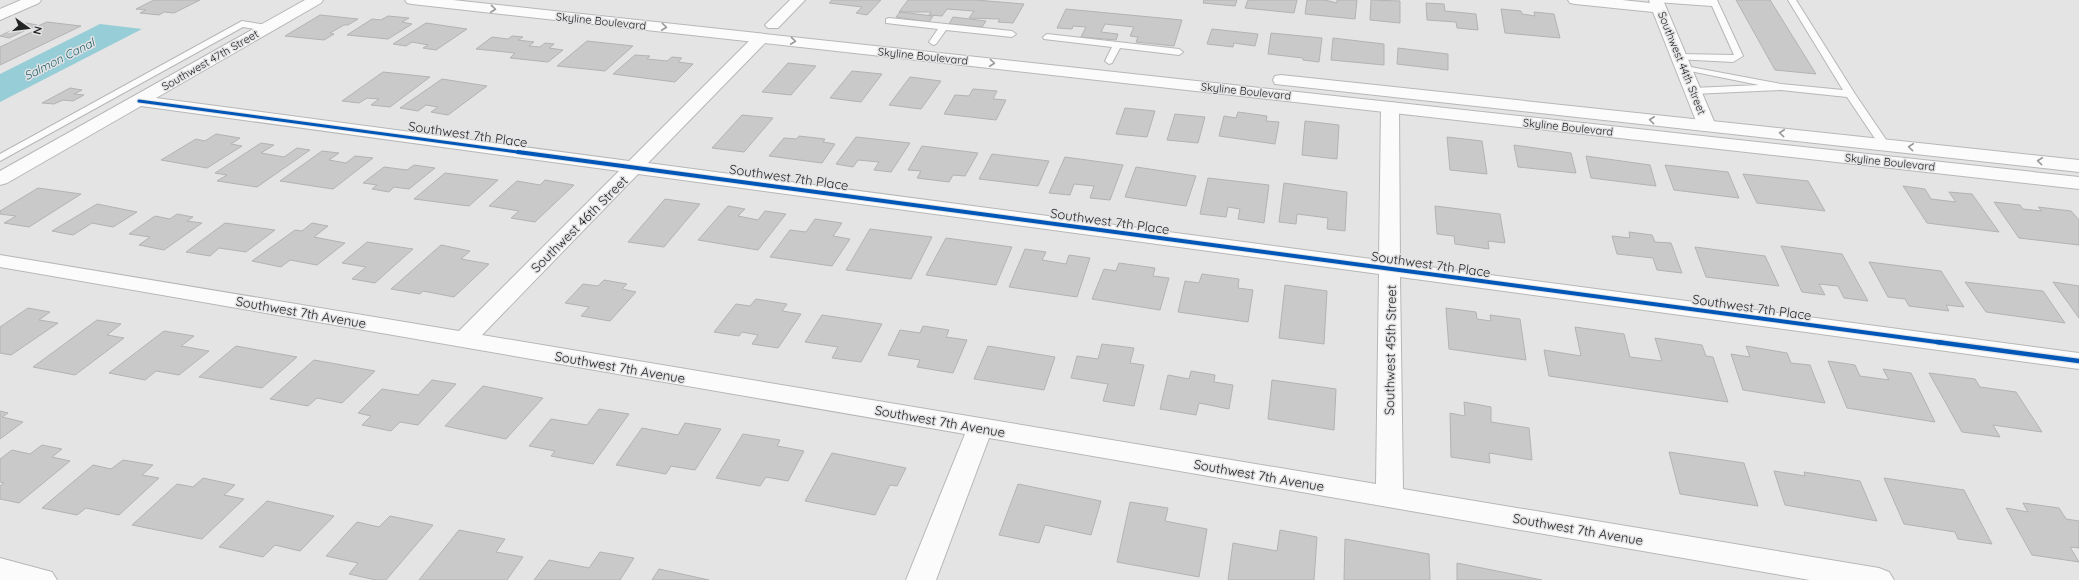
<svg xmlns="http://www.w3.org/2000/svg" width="2079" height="580" viewBox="0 0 2079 580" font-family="Quicksand,sans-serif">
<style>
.water{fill:#96cdd7}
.building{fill:#c9c9ca;stroke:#b3b3b4}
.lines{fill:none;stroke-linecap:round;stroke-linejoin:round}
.lane-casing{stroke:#b7b7b7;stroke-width:2}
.street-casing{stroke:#b7b7b7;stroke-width:2}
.secondary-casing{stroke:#b7b7b7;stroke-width:2}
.lane{fill:#fbfbfb;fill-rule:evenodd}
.street{fill:#fbfbfb;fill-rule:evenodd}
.secondary{fill:#fbfbfb;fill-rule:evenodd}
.cycleway-far2-casing{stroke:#e3e3e5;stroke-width:5}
.cycleway-far1-casing{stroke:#e3e3e5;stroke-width:6}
.cycleway-casing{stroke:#e3e3e5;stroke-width:7}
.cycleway-far2{stroke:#0057b8;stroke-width:3}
.cycleway-far1{stroke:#0057b8;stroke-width:4}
.cycleway{stroke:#0057b8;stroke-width:4.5}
.oneway{stroke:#9a9a9a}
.labels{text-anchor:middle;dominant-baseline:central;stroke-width:3;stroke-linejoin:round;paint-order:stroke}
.far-street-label{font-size:11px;fill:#232424;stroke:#e3e3e5}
.far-water-label{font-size:12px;font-style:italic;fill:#1e5f69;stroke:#e3e3e5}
.street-label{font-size:13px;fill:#232424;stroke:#e3e3e5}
</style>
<rect width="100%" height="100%" fill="#e4e4e4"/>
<path class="water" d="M100,24L142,29L0,102V74Z"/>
<path class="building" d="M154,0H200L174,13L164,12L159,15L140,13L146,10L136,9Z
M832,0H881L867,15L856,13L862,7L829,3Z
M908,0H976L1024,4L1013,23L998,22L1000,19L969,18L974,11L947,9L942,16L929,15L931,12H899Z
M1204,0H1237L1235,6L1203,3Z
M1248,0H1297L1294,13L1245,8Z
M1307,0H1325L1337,3V0H1357L1355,19L1305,14Z
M1371,0L1400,1V23L1370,20Z
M1736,0H1770L1816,74L1775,70Z
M1426,3L1444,4L1445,11L1476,14L1478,30L1457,28L1456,22L1427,20Z
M1066,9L1182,20L1174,46L1136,42L1138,37L1130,36L1134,27L1105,24L1101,32L1118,34L1116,40L1081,37L1086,27L1073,26L1072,29L1057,28Z
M1501,9L1521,11L1522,14L1535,16L1534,12L1554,14L1560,38L1505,33Z
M900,12L933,16L929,22L896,17Z
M320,15L358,19L348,25H344L330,33L334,34L324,40L285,36Z
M388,16L409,18L402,22L412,24L388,39L347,35L372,19L381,20Z
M953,17L986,21L982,27L949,24Z
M47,22L81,26L0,65V47L36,30L31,29Z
M26,23L37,25L9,38L0,36Z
M426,23L467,29L436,50L423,48L428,45L412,42L406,46L393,44Z
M1212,29L1258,34L1255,46L1234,43L1233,47L1207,44Z
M1271,33L1322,38L1319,62L1303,60V58L1268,54Z
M512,36L523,37L518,40L534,42L529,46L540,47L545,43L554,44L549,48L563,50L548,62L510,58L515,53L476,49L492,37L508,39Z
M1333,38L1384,44V65L1331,60Z
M587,41L633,46L605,71L557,66Z
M1398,48L1448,54V70L1397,64Z
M635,55L650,56L647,59L667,61L672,57L682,58L678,62L693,64L675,82L613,74Z
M788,63L816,66L791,95L762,92Z
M852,71L882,74L861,102L830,98Z
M383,72L430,77L390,107L371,105L379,99L367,98L359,103L342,101Z
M910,77L941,81L921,109L889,105Z
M442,79L487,86L448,115L431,112L438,107L426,105L418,111L400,108Z
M70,88L82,90L74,94L84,95L73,101L63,100L54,104L42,103Z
M973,89L997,91L993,99L1006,100L996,120L944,114L955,95L969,96Z
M1125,108L1155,111L1147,137L1116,134Z
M1238,112L1267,116L1266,121L1279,122L1275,144L1219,136L1224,116L1236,118Z
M1175,114L1205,117L1198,143L1167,140Z
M742,115L773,118L744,152L712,148Z
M1305,121L1339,125L1337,159L1302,155Z
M216,134L240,138L231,144L242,146L207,168L161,160L196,139L205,141Z
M799,136L825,139L823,142L835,144L822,163L769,156L784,138L796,139Z
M856,137L910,143L891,172L874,170L879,162L858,160L853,167L836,164Z
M1447,137L1482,141L1487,174L1450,170Z
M261,143L274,145L261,153L284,157L297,148L310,150L257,187L217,181L227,175L215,173Z
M1514,145L1571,153L1576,173L1518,167Z
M922,146L978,153L965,176L953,175L949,182L917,178L921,171L908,170Z
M322,151L339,153L329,160L346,163L355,156L373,158L333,189L280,181Z
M992,154L1049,161L1038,186L979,179Z
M1586,156L1650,165L1656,186L1591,178Z
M1065,157L1123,165L1110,200L1090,198L1094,186L1074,184L1070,195L1049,193Z
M414,165L435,168L409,189L394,187L389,192L372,189L377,185L363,183L384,167L407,170Z
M1665,165L1728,172L1739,198L1674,190Z
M1136,167L1196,176L1186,206L1125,197Z
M445,173L498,180L469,206L414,199Z
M1743,174L1808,181L1825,211L1757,203Z
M1208,178L1269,185L1264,223L1238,219L1240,209L1228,207L1226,217L1200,214Z
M545,180L574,185L535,222L511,218L519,211L489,206L517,181L540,185Z
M1284,183L1347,192L1345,231L1327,229L1328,218L1297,214L1296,224L1279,222Z
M1903,186L1925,189L1931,199L1956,202L1949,192L1972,194L1999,232L1927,223Z
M38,188L81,194L29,227L4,223L16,216L0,214V211Z
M665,199L700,204L664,247L628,242Z
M1994,202L2020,205L2023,209L2042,211L2038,207L2071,211L2079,220V245L2019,238Z
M97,204L137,212L113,227L92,223L73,235L52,231Z
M728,206L745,209L738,216L758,220L765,211L786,214L758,250L698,240Z
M1435,206L1500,214L1505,243L1488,241L1489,249L1455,244L1454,236L1437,234Z
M177,214L193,217L187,221L202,223L164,250L139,245L150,237L129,234L155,216L170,219Z
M815,219L842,223L833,236L850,239L832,266L770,257L790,230L806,232Z
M225,223L275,230L246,252L219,248L210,256L186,252Z
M312,223L328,226L314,237L345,243L317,265L290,260L281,267L252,261L295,230L302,231Z
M870,229L932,237L911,279L846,270Z
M1629,232L1652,235L1655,242L1671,243L1682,273L1657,270L1653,258L1617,254L1612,236L1630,238Z
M946,238L1012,247L996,285L926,275Z
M367,242L413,249L375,283L352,279L366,267L342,263Z
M441,245L470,251L461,259L489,264L454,297L423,291L420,294L391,289Z
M1781,246L1842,254L1868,301L1844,298L1838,286L1819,284L1825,295L1802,292Z
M1695,247L1765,256L1779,286L1706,277Z
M1025,249L1046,252L1042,260L1066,264L1069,255L1090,258L1077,297L1009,287Z
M1869,262L1941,271L1964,307L1946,305L1949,311L1909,306L1905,299L1888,297Z
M1119,263L1155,268L1153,276L1169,278L1160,310L1092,299L1104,269L1116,271Z
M1202,274L1239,279L1238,288L1253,290L1248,322L1178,312L1185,281L1199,283Z
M604,280L627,284L622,289L636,292L610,321L581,316L589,307L565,303L583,284L598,286Z
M1965,282L2043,291L2065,323L1986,312Z
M2053,282L2079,286V318Z
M1285,285L1327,291L1324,344L1279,338Z
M756,299L787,304L782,311L801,314L778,348L752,344L758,335L742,332L739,336L714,332L736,304L750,306Z
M28,308L50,312L39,320L58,323L11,355L0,353V327Z
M1446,308L1476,312L1477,319L1491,321L1490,315L1520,319L1526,360L1449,349Z
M822,315L882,324L861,362L832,358L838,347L805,342Z
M97,320L121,324L107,335L124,338L75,375L33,367Z
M923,326L949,330L946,337L967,340L953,373L917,367L920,360L888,355L900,330L920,333Z
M1575,327L1624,334L1630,357L1662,361L1655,338L1702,345L1706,356L1713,357L1728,402L1549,376L1544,350L1581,356Z
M164,331L194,336L181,346L209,351L179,375L156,371L145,380L109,373Z
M1102,344L1134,348L1130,363L1144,365L1134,406L1103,401L1108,384L1071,378L1077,356L1098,359Z
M236,346L297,357L262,388L199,377Z
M988,346L1055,357L1044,390L974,379Z
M1746,346L1787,353L1791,363L1810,365L1825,403L1743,390L1731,354L1750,357Z
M314,360L375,371L342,403L317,398L308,406L270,399Z
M1828,361L1855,365L1860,376L1889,380L1883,369L1911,373L1935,422L1847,408Z
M1191,371L1215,375L1214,382L1233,385L1229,409L1199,403L1196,415L1160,409L1168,375L1189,379Z
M1929,373L1975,379L1980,387L2016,392L2042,432L1993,425L2000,437L1962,432Z
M432,380L456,384L418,425L400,422L391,431L362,425L371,416L358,413L382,389L418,395Z
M1272,380L1336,389L1334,430L1268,419Z
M483,386L543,398L506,439L445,426Z
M1464,402L1491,407V422L1529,428L1532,460L1489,453L1490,463L1451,457L1450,413L1465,416Z
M599,409L629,414L593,464L551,456L555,451L529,446L551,419L587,425Z
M0,411L8,413L2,417L23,422L0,439Z
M685,423L721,429L695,470L671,466L666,474L616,465L642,428L678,435Z
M743,434L780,440L777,446L804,451L788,481L766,477L760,486L716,478Z
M42,445L62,449L52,457L70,461L19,503L0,499V486L4,483L0,482V459L12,450L30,454Z
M1669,452L1744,463L1758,506L1680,494Z
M832,453L906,468L897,486L890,485L875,515L805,501Z
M123,460L153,465L142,475L159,478L119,515L86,508L77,515L42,508L93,465L111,469Z
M1774,471L1805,476L1804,472L1860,481L1877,521L1785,505Z
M203,478L235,485L224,495L244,499L202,539L132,525L177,484L193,487Z
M1884,478L1964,490L1992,544L1958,539L1955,532L1904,524Z
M1018,484L1101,501L1091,535L1045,525L1039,543L999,535Z
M267,501L334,516L300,551L275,545L263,557L219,547Z
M1130,502L1168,508L1165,521L1207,529L1199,577L1117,562Z
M2023,503L2059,508L2066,519L2079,521V548L2070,547L2079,562L2032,555L2006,508L2028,512Z
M390,516L433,525L386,580H376L349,574L358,563L326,556L357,522L379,527Z
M459,530L505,539L496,552L523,557L507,580H419Z
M1280,530L1317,537L1314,580H1228L1233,543L1277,551Z
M1345,539L1429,554L1430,580H1344Z
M600,552L634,558L620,580H534L549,560L589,568Z
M1457,563L1542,580H1457Z
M659,569L709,580H652Z"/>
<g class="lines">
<g class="lane-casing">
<path id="lane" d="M1652,0H1717L1743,56L1733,62L1676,59V55L1679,54L1734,55L1712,6L1656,2Z
M1788,0H1796L1855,94L1889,144L1888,146H1880L1847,97L1781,90L1693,94L1688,91L1693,88L1759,85L1680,69V65L1781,84L1843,90Z
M889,18L1012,31L1016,34L1012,37L946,30L936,44L933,45L929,42L938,29L886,23V19Z
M242,21L267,25L271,28L267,31L243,27L0,161V154Z
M1047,34L1179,49L1183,52L1179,55L1120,48L1112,63L1109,64L1105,61L1112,47L1044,39L1043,37Z"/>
</g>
<g class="street-casing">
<path id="street" d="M21,0H41L39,3L0,20V9Z
M305,0H323L321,3L156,98L629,161L755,35H767L769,38L767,41L648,163L1379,260L1381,107L1384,103L1390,102L1396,103L1399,107L1400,263L2079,353V369L1400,277L1403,489L1879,568L1889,572L1894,580H1810L989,438L936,580H906L965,434L0,267V255L459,331L619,171L141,106L7,183L0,185V171ZM638,174L1379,274L1376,484L482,335Z
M790,0H805L778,28H768L765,25Z
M1568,0H1622L1650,3L1649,0H1663L1716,126L1713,130L1707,131L1701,130L1698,126L1653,12L1575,4L1570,3Z
M0,558L52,572L57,580H0Z"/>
</g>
<g class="secondary-casing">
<path id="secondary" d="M405,0H453L2079,177V189L412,4L407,3Z
M1281,75L2079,160V172L1275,84L1273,80L1275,76Z"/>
</g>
<use href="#lane" class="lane"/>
<use href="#street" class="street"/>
<use href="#secondary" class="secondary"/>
<g class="cycleway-far2-casing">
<path id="cycleway-far2" d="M139,101L525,153"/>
</g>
<g class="cycleway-far1-casing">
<path id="cycleway-far1" d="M518,152L1944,343"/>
</g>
<g class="cycleway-casing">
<path id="cycleway" d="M1937,342L2079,361"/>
</g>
<use href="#cycleway-far2" class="cycleway-far2"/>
<use href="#cycleway-far1" class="cycleway-far1"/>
<use href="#cycleway" class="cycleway"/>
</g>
<defs><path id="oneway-chevron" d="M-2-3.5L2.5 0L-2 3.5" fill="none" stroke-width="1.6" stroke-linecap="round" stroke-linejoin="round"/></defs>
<g class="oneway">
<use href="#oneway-chevron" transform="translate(493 9) rotate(6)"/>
<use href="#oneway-chevron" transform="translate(664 27) rotate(6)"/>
<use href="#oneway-chevron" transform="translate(793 41) rotate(6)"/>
<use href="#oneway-chevron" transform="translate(992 63) rotate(6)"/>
<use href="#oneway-chevron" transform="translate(1652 120) rotate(-174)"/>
<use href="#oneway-chevron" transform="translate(1782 133) rotate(-174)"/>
<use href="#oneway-chevron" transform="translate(1911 147) rotate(-174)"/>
<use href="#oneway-chevron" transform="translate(2040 161) rotate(-174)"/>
</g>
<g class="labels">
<g class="far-street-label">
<text transform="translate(601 21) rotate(6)">Skyline Boulevard</text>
<text transform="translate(923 56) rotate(6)">Skyline Boulevard</text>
<text transform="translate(210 60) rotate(-30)">Southwest 47th Street</text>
<text transform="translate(1682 63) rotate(68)">Southwest 44th Street</text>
<text transform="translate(1246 91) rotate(6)">Skyline Boulevard</text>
<text transform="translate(1568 127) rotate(6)">Skyline Boulevard</text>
<text transform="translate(1890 162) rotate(6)">Skyline Boulevard</text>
</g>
<g class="far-water-label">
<text transform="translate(59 59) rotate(-27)">Salmon Canal</text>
</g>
<g class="street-label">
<text transform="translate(468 134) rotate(8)">Southwest 7th Place</text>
<text transform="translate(789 177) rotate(8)">Southwest 7th Place</text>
<text transform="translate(1110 221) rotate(8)">Southwest 7th Place</text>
<text transform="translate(579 224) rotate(-45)">Southwest 46th Street</text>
<text transform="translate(1431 264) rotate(8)">Southwest 7th Place</text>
<text transform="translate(1752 307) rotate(8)">Southwest 7th Place</text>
<text transform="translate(301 312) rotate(10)">Southwest 7th Avenue</text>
<text transform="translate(1390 350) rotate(-89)">Southwest 45th Street</text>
<text transform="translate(620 367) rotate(10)">Southwest 7th Avenue</text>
<text transform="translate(940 421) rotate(10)">Southwest 7th Avenue</text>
<text transform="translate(1259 475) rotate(10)">Southwest 7th Avenue</text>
<text transform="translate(1578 529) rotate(10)">Southwest 7th Avenue</text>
</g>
</g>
<g transform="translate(28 28) rotate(104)" stroke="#e3e3e5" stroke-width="3" paint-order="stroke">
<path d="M0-3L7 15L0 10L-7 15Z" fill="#232424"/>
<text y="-6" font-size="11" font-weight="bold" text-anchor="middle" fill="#232424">N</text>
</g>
</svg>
